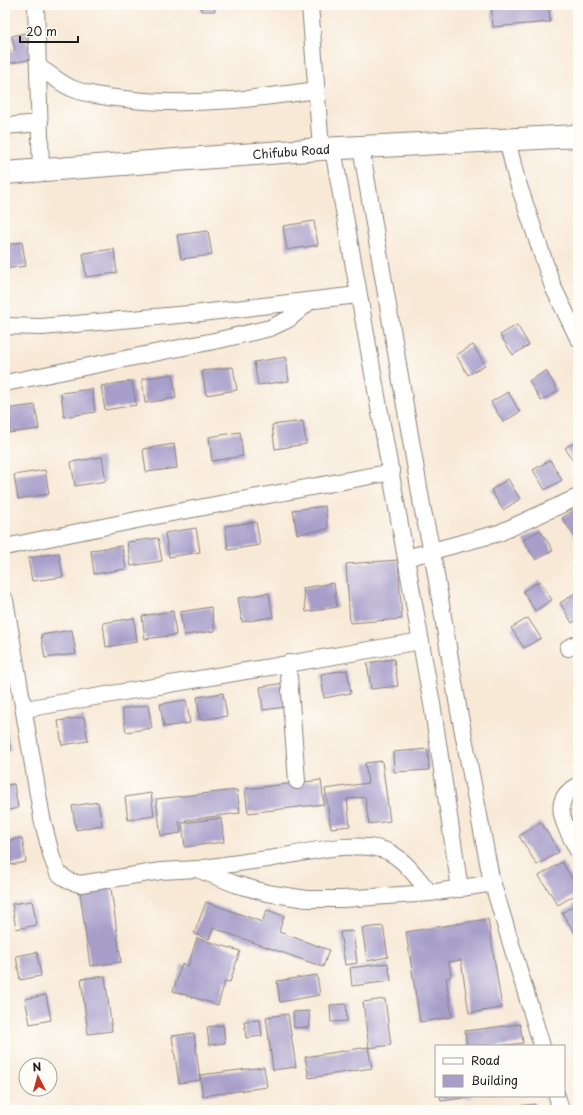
<svg xmlns="http://www.w3.org/2000/svg" width="583" height="1115" viewBox="0 0 583 1115" font-family="'Playpen Sans',sans-serif">
<style>
.building{fill:#a79fca}
.lines{fill:none;stroke-linecap:round;stroke-linejoin:round}
.street-casing{stroke:#8a827a;stroke-width:18}
.secondary-casing{stroke:#8a827a;stroke-width:24}
.street{stroke:#fff;stroke-width:16}
.secondary{stroke:#fff;stroke-width:22}
.labels{text-anchor:middle;dominant-baseline:central;stroke-width:3.5;stroke-linejoin:round;paint-order:stroke}
.street-label{font-size:12px;fill:#1c1c1c;stroke:#fdfcf7}
</style>
<rect width="100%" height="100%" fill="#fdfcf7"/>
<filter id="ink" filterUnits="userSpaceOnUse"><feTurbulence type="fractalNoise" baseFrequency=".025" numOctaves="2"/><feDisplacementMap in="SourceGraphic" scale="8" xChannelSelector="R" yChannelSelector="G"/><feConvolveMatrix kernelMatrix="1 2 1 2 8 2 1 2 1" color-interpolation-filters="sRGB"/></filter>
<filter id="wash" filterUnits="userSpaceOnUse"><feTurbulence type="fractalNoise" baseFrequency=".012" numOctaves="4" result="noise"/><feDisplacementMap in="SourceGraphic" scale="16" xChannelSelector="R" yChannelSelector="G"/><feGaussianBlur stdDeviation="0.9" result="paint"/><feColorMatrix in="noise" values="0 0 0 0 0 0 0 0 0 0 0 0 0 0 0 0 0 1.4 0 .05"/><feComposite in="paint" operator="in"/></filter>
<g filter="url(#wash)">
<rect width="100%" height="100%" fill="#f8e9d7"/>
<g id="blocks">
<path class="building" d="M201,5H215V11H201Z
M491,5H549L550,22L493,27Z
M25,33L31,59L8,64L6,52L15,50L12,36Z
M314,221L318,245L287,250L283,226Z
M208,231L212,255L181,259L177,235Z
M22,242L26,266L5,269V245Z
M114,249L117,273L86,277L83,253Z
M517,325L529,345L513,355L500,335Z
M473,345L485,365L468,375L456,355Z
M286,357L289,381L258,385L254,362Z
M233,367L237,390L206,395L202,371Z
M546,371L558,391L541,401L529,381Z
M173,374L176,398L145,403L142,379Z
M132,381L136,405L105,410L101,386Z
M92,389L95,412L64,417L61,393Z
M508,392L520,412L503,422L491,402Z
M35,405L39,429L8,433L5,409Z
M303,421L306,444L275,449L272,425Z
M240,432L243,456L212,461L209,437Z
M578,441V469L565,448Z
M174,444L177,468L146,472L143,449Z
M102,457L106,481L75,486L71,462Z
M550,460L562,480L545,490L533,470Z
M45,470L49,494L18,499L14,475Z
M508,479L520,499L503,510L491,490Z
M325,506L328,529L297,534L293,510Z
M578,508V535L575,537L562,518Z
M256,522L260,545L228,550L225,526Z
M196,528L200,552L169,557L165,533Z
M540,530L553,550L536,560L523,540Z
M158,538L162,561L131,566L127,542Z
M122,546L126,569L94,574L91,550Z
M59,553L63,577L32,581L28,558Z
M398,560L402,619L350,623L346,564Z
M540,581L552,600L535,611L523,591Z
M334,583L337,607L306,612L303,588Z
M577,592L578,619L572,623L560,603Z
M269,593L273,617L242,622L238,598Z
M211,607L215,631L184,635L180,612Z
M173,611L176,635L145,639L142,616Z
M134,618L137,642L106,647L103,623Z
M528,618L541,638L524,648L511,628Z
M72,630L76,654L45,658L41,635Z
M394,659L398,686L371,689L367,663Z
M347,670L351,693L324,698L321,674Z
M290,682L294,706L263,710L260,687Z
M223,693L227,716L200,720L197,697Z
M186,700L190,723L164,727L160,704Z
M148,705L152,728L126,732L122,709Z
M84,717L88,741L62,745L58,721Z
M5,726H6L11,750L5,751Z
M428,749L429,770L394,772L393,752Z
M382,761L390,821L369,824L365,797L347,799L350,826L331,828L325,789L368,783L365,763Z
M321,780L324,804L248,813L245,789Z
M14,784L18,808L5,811V785Z
M237,790L240,813L179,821L181,833L161,836L156,799Z
M151,793L154,816L128,820L125,797Z
M98,802L102,825L76,830L72,806Z
M221,818L224,842L185,847L182,823Z
M541,822L559,852L537,865L519,836Z
M22,838L26,862L5,866V841Z
M562,862L578,888V893L558,905L539,876Z
M111,888L121,962L90,966L80,892Z
M32,901L37,925L16,929L12,904Z
M206,902L262,922L267,910L284,916L279,932L329,950L323,967L213,928L209,939L194,934Z
M578,903V938L562,913Z
M488,919L502,1008L469,1013L461,960L449,962L451,977L446,978L452,1017L420,1022L406,932Z
M383,926L388,957L367,961L362,928Z
M353,931L357,963L345,965L340,932Z
M197,938L240,951L230,982L225,981L218,1005L173,991L182,964L188,966Z
M37,952L41,976L20,980L16,956Z
M388,963L391,981L352,986L350,968Z
M317,975L320,995L280,1002L277,981Z
M105,976L112,1031L88,1034L81,979Z
M46,995L51,1020L30,1024L25,999Z
M385,999L391,1045L369,1048L363,1002Z
M346,1004L347,1021L331,1022L330,1005Z
M309,1011L310,1027L294,1028L293,1012Z
M288,1014L296,1067L273,1070L266,1017Z
M260,1020L262,1036L246,1038L244,1021Z
M520,1024L523,1043L498,1046H467L465,1031Z
M223,1025L225,1043L209,1045L207,1027Z
M194,1033L200,1080L179,1083L172,1036Z
M368,1047L372,1068L309,1078L305,1057Z
M264,1067L267,1087L203,1096L200,1075Z
M440,1096H472V1097L441,1101Z
M535,1104L536,1110H506V1107Z"/>
</g>
</g>
<g filter="url(#ink)">
<use href="#blocks" fill-opacity="0" stroke="#8a827a" stroke-width="1"/>
<g class="lines">
<g class="street-casing">
<path id="street" d="M36,5L41,171
M310,5L321,149
M38,66C48,73 60,83 71,88C88,95 107,97 125,99C190,107 253,99 317,90
M5,126L40,123
M507,139L516,177L553,287L578,338
M361,147L423,511L432,551L458,706L491,878L542,1046
M333,149L433,710L460,889
M5,326L41,327L201,313L358,295
M5,383L219,340L270,328L289,319L309,302
M5,547L161,515L392,472
M406,558L499,533L578,497
M5,600L42,818L52,858L58,873L69,881L80,884L161,871L197,869L235,884L267,893L307,899H343L430,893L487,884L491,878
M568,648L578,643
M288,663L297,781
M25,709L421,641
M578,786C547,800 567,829 578,851
M199,869C222,865 245,862 268,859C299,854 361,838 389,852C406,861 418,879 430,893
M557,1096L561,1110"/>
</g>
<g class="secondary-casing">
<g id="secondary">
<path id="s1" d="M5,173L321,149L578,136"/>
</g>
</g>
<use href="#street" class="street"/>
<use href="#secondary" class="secondary"/>
</g>
</g>
<g class="labels">
<g class="street-label">
<text stroke="none"><textPath href="#s1" startOffset="287">Chifubu Road</textPath></text>
</g>
</g>
<rect width="583" height="1115" fill="none" stroke="#fdfcf7" stroke-width="20"/>
<rect x="435" y="1045" width="130" height="52" fill="#fdfcf7" stroke="#a3a29f"/>
<rect x="443" y="1058" width="20" height="6" fill="#ffffff" stroke="#a3a29f"/>
<text x="471" y="1065" font-size="12" fill="#1c1c1c">Road</text>
<rect x="443" y="1075" width="20" height="12" fill="#a79fca" stroke="#a3a29f"/>
<text x="471" y="1085" font-size="12" fill="#1c1c1c">Building</text>
<g transform="translate(38 1077) rotate(354)"><circle r="19" fill="#fdfcf7" stroke="#a3a29f"/>
<path d="M0-3L7 15L0 10L-7 15Z" fill="#c8321e"/>
<text y="-6" font-size="11" font-weight="bold" text-anchor="middle" fill="#1c1c1c">N</text>
</g>
<path d="M20 36v6h58v-6" fill="none" stroke="#1c1c1c" stroke-width="2"/>
<text x="26" y="36" font-size="12" fill="#1c1c1c" stroke="#fdfcf7" stroke-width="3" paint-order="stroke">20 m</text>
</svg>
